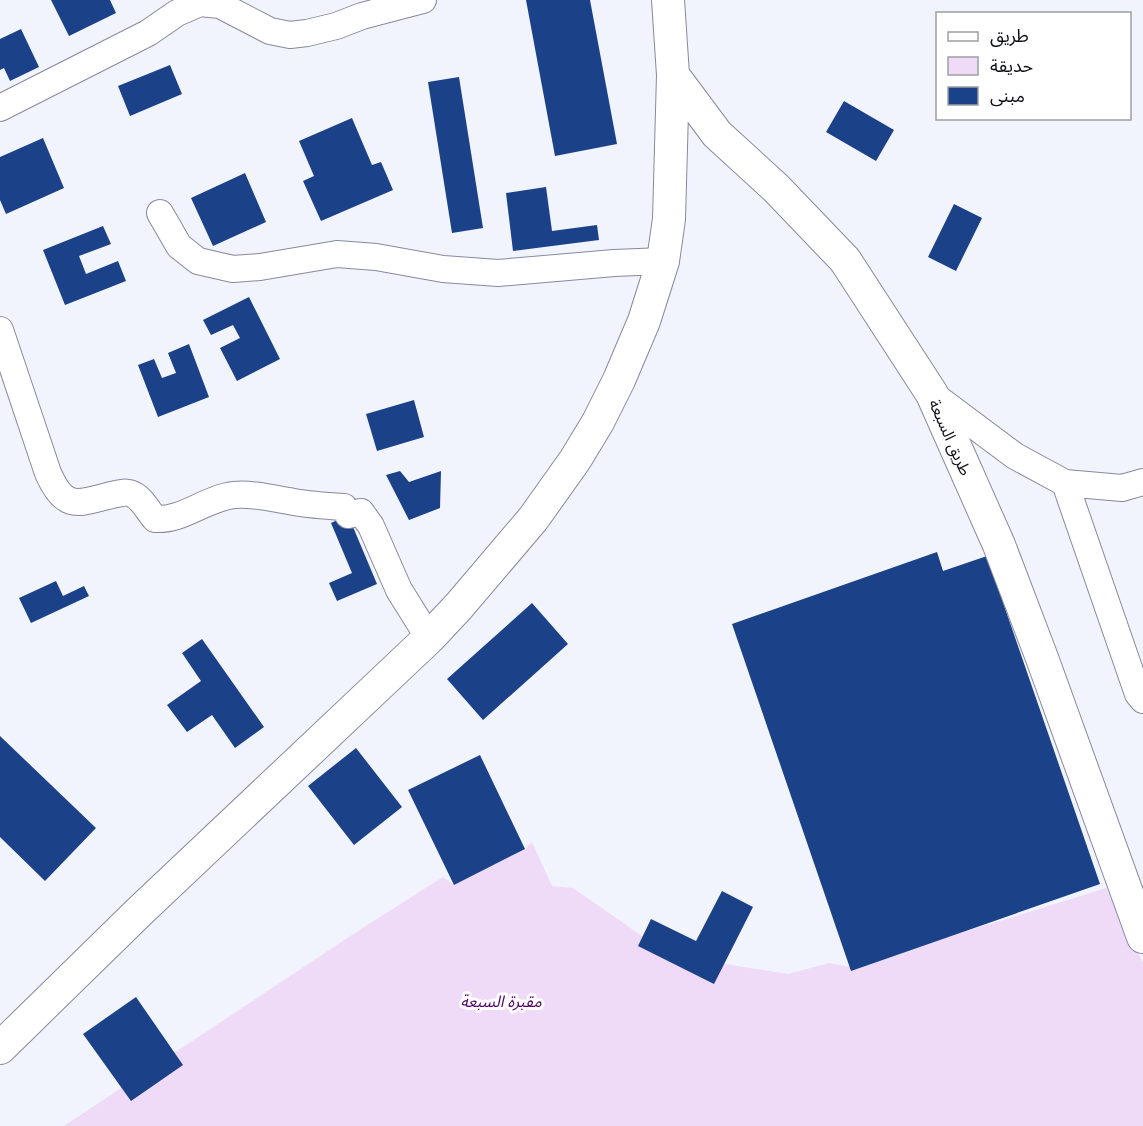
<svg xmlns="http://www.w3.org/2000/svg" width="1143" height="1126" viewBox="0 0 1143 1126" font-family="'Playfair Display','Noto Sans Arabic',serif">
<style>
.green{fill:#efdbf8}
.building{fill:#1b4188}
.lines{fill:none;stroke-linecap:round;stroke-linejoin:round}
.minor-casing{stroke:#87899e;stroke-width:28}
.tertiary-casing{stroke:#87899e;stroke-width:34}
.minor{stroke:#fff;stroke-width:26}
.tertiary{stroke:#fff;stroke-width:32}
.labels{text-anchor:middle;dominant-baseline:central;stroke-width:6;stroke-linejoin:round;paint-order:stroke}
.street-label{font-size:16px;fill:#0e0f16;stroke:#fff}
.park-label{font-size:16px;font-style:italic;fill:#500066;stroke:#fff}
</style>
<rect width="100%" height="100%" fill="#f2f4fd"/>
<path class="green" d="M532,842L552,886L573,888L652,943L676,956L788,974L829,963L851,967L1106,888L1143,963V1126H64L364,927L443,877L454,885L525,849Z"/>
<path class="building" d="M51,0H110L116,13L69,36Z
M526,0H590L617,144L555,156Z
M21,29L39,67L10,81L4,68L0,70V39Z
M170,65L182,94L130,116L118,86Z
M459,77L483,228L452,233L428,82Z
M844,101L894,130L876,161L826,132Z
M352,118L372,165L381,162L393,190L321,221L303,181L314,176L299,141Z
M43,138L64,188L6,214L0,200V157Z
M245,173L266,222L213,246L191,198Z
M546,187L552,231L597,225L599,240L513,251L506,193Z
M954,204L982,218L956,271L928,257Z
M103,226L111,244L79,256L86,274L118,261L126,281L65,305L43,250Z
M249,297L280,359L237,381L220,348L240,338L233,325L211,335L203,320Z
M189,344L209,397L158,417L138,365L154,359L162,378L176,373L168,353Z
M414,400L424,437L377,451L366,414Z
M400,471L409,482L441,471L440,508L409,520L386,475Z
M348,515L377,584L337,601L329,583L352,573L331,523Z
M937,552L943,571L987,556L1100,884L851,971L732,624Z
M56,581L63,596L84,586L89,596L31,623L19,598Z
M532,603L568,644L483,720L447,679Z
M202,639L264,727L235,748L212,715L187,732L167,705L201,681L182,653Z
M0,736L96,828L45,881L0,837Z
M356,748L402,807L354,845L308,786Z
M480,755L525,849L454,885L408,790Z
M722,891L753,907L714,984L638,946L651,919L696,941Z
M136,997L183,1065L131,1101L83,1034Z"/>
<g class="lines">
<g class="minor-casing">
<path id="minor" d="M0,108L148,33L177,13L200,3L220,5L270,31L290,35L307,33L336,26L362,16L423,0
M160,213L179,246L198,261L233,269L260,267L337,254L376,257L443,269L498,273L614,263L663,261
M0,330L48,473C66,514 80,502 116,494C123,493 128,491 134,495C142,499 149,512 155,519C183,521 206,498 234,495C254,493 274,499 294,502C310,505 327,506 344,507L348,515L361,512L371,526L399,590L429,638
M932,394L1015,456L1065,483L1122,488L1143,482
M1065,483L1138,694L1143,700"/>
</g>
<g class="tertiary-casing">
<path id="tertiary" d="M673,75L717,134L776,188L845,260L932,394L999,545L1042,658L1143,937
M0,1048L139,912L429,638L459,606L533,519L575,460L598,422L619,380L644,321L663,261L669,219L673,75L668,0"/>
</g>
<use href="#minor" class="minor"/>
<use href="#tertiary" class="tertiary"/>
</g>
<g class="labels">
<g class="street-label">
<text transform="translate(951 437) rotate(66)">طريق السبعة</text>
</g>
<g class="park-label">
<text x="501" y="1000">مقبرة السبعة</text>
</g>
</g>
<rect x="936" y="12" width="195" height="108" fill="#ffffff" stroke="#9f9fa2" stroke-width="1.5"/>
<rect x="948" y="32" width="30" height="9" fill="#ffffff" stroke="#9f9fa2" stroke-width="1.5"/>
<text x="990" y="42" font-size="18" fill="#0e0f16">طريق</text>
<rect x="948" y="57" width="30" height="18" fill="#efdbf8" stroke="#9f9fa2" stroke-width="1.5"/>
<text x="990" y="72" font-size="18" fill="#0e0f16">حديقة</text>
<rect x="948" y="87" width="30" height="18" fill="#1b4188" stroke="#9f9fa2" stroke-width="1.5"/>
<text x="990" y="102" font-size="18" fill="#0e0f16">مبنى</text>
</svg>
